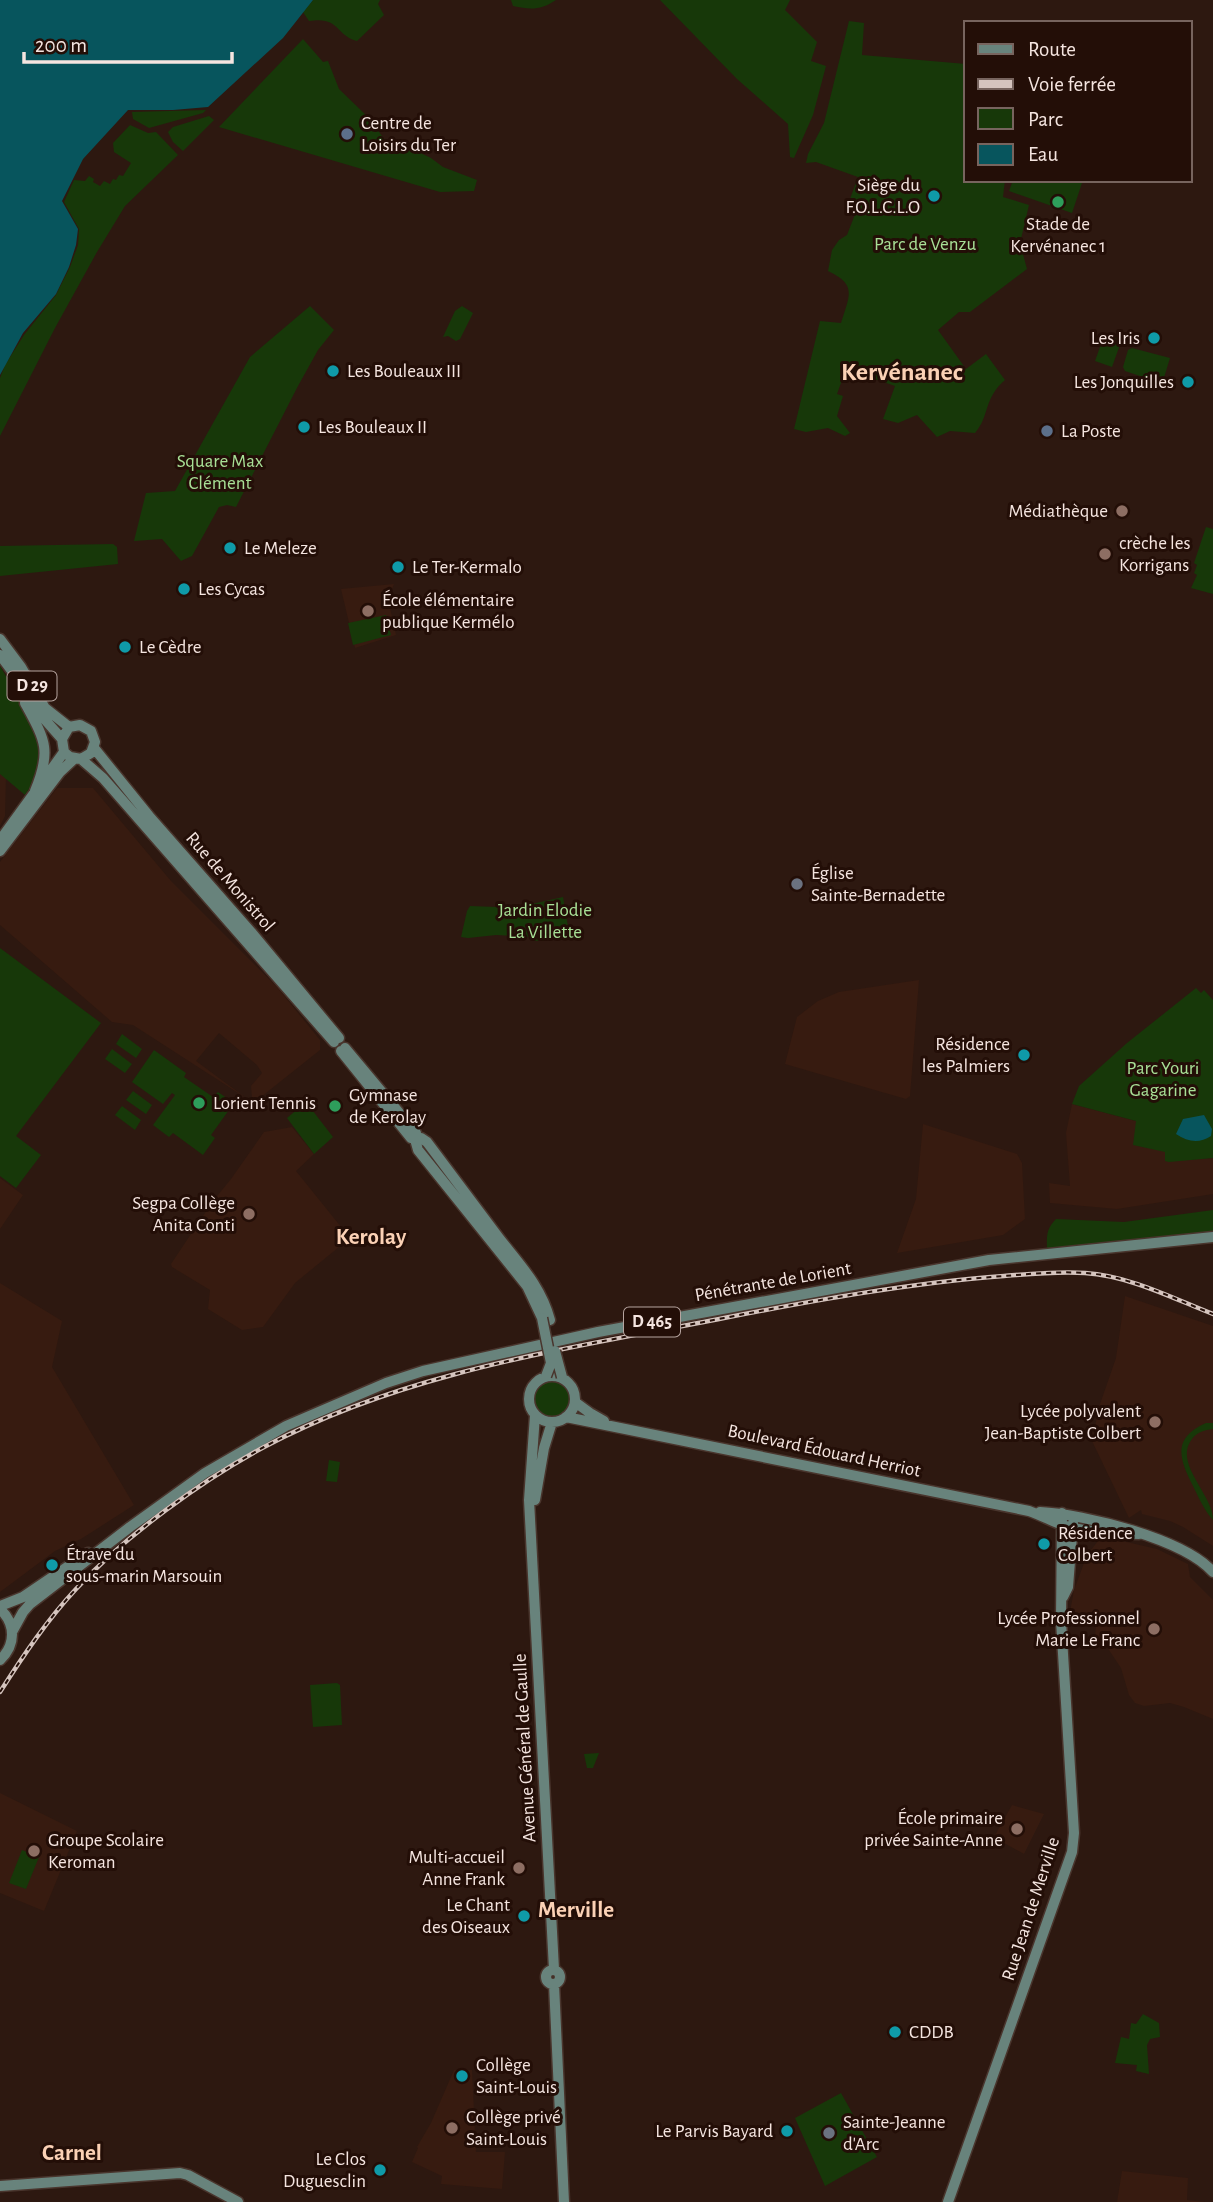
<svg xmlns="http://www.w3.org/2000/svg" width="1213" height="2202" viewBox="0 0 1213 2202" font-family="'Alegreya Sans',sans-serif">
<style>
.built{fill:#371b10}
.green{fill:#173809}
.water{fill:#07555d}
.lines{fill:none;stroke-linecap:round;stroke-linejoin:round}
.major-casing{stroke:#49352d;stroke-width:13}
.major{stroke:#68837c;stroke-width:10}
.rail-casing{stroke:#d5c4be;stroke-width:4.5}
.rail{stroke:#230e07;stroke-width:2;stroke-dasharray:5;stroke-linecap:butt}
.major-bridge-casing{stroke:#49352d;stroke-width:13;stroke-linecap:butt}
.major-bridge{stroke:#68837c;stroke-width:10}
.service-dot{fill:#5c6f8a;stroke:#230e07;stroke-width:2.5}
.culture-dot{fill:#0f9aa8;stroke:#230e07;stroke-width:2.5}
.leisure-dot{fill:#2e9e5b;stroke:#230e07;stroke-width:2.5}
.education-dot{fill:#8d6e63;stroke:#230e07;stroke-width:2.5}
.worship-dot{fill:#6b7280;stroke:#230e07;stroke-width:2.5}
.labels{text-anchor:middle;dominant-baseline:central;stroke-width:6;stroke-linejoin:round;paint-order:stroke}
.shield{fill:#230e07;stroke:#b6a49f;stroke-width:2}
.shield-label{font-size:18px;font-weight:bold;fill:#f5e5e0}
.poi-label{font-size:19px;fill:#f5e5e0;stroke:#230e07;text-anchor:start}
.park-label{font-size:19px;fill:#a8e096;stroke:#230e07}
.street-label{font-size:19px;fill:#f5e5e0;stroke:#230e07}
.quarter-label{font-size:23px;font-weight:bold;fill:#fbd1b5;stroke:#230e07}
.district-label{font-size:26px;font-weight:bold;fill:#fbd1b5;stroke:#230e07}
</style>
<rect width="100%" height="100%" fill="#2d1810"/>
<path class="built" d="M394,584L388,599L396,635L355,648L341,589Z
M0,737L6,777L5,816L0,826Z
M57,788H93L171,881L277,987L320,1040V1050L261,1097L252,1098L251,1086L262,1073L257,1065L219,1033L196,1061L246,1098L133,1025L112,1022L0,925V862Z
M919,980L910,1096L906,1099L785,1064L797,1017L818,1001L839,992Z
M1072,1104L1136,1121L1165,1152L1166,1161L1213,1158V1194L1117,1209L1050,1203L1049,1183L1070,1186L1066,1133Z
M923,1124L1017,1154L1022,1163L1025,1219L1003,1235L897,1253L916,1199Z
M292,1127L314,1154L296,1171L350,1238L295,1283L263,1327L242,1330L208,1309L210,1290L172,1267L171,1264L213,1201L231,1179L264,1132Z
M0,1178L23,1195L0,1229Z
M0,1283L62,1321L52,1367L134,1505L81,1539L55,1551L0,1592Z
M1125,1296L1213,1326V1546L1183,1527L1170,1521L1142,1514L1141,1510L1129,1518L1092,1441L1099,1407L1116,1358Z
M1118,1540L1157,1549L1188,1564L1190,1577L1213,1600V1719L1184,1707L1170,1703L1144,1706L1135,1703L1129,1695L1121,1668L1107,1647L1102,1642L1095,1640L1096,1618L1070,1612L1074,1590L1087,1555L1098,1541Z
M0,1793L77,1831L44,1911L0,1893Z
M1012,1805L1044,1814L1024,1854L1004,1843L1002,1847L999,1845L1001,1842L994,1837Z
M454,2070H472L476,2152H505L502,2189L441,2184L442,2176L412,2162L418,2148L417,2147L431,2123Z
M1122,2171L1188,2178L1187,2200L1205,2202H1117Z"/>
<path class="green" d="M313,0H380L378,4L384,15L357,41C335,35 340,16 309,21L303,12Z
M511,0H556C541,10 531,10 513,6Z
M660,0H790L785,10L817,42L811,61L826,66L813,115L794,158L790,157L788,124L737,79Z
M849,21L864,23L862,55L966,64V180H1005L1003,197L1029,205L1020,243L1027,269L970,312H959L938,330L966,369L986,354L1005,380C983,399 990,416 975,433L950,431L937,437L917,415L898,423L883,419L895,386L846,369L837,394L843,396L837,416L850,433L845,436L828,428L806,432L794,429L820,321L841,323C849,296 858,285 828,271L832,250L839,240L847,235L859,204L850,199L858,177L816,162L806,163L808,154L824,123Z
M303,39L323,62L328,61L339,89L370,119L389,146L408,147L431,158L443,167L477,180L474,191L440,192L219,127Z
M206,110L203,113L149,128L133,119L132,112Z
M209,116L214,120L183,151L173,142L168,132L173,127Z
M130,125L148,133L156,132L178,155L125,206L97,252L55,328L0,436V378L5,365L24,335L56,295L70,267L78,245L79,229L64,202L74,180L85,181L89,176L94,179L93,182L100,186L104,181L110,184L113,179L116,180L119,175L123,176L131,163L114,152L113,143Z
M1013,180H1083L1072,213L1009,191Z
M310,306L334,330L318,350L298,386L236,507L227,505L219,507L192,556L181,561L162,539L134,541L146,493L175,491L250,357Z
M462,306L473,313L460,339L456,341L448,336L443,337L455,311Z
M1105,333L1122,339L1112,367L1095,361Z
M1132,348L1170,358L1163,381L1161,383L1125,371L1123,367L1128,350Z
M1206,527L1213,529V594L1191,588L1197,575L1194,573L1197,565L1194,563Z
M113,544L117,547L118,564L0,576V546Z
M386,615L391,635L353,645L348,623Z
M0,666L40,734L43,744L38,775L25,795L0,774Z
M563,897L570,939L533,941V937L496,935L468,938L461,937L467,911L470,906L527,908V905Z
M0,948L101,1023L16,1136L41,1155L16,1188L0,1176Z
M1196,988L1201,993L1204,990L1213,1000V1158L1169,1162L1165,1161V1152L1133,1145L1136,1121L1072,1104L1079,1086L1127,1043Z
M122,1034L142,1049L136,1058L116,1044Z
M112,1049L132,1064L125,1073L105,1059Z
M154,1050L186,1073L184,1077L213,1097L218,1092L234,1103L211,1135L215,1138L203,1155L173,1133L169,1137L153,1125L175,1095L172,1093L163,1104L132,1082Z
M133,1091L152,1105L146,1114L126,1100Z
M306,1102L333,1137L314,1154L287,1118Z
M122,1106L141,1120L135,1130L115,1115Z
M1213,1210V1232L1047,1252C1047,1238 1045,1230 1056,1219L1124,1222Z
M532 1399a20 20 0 1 1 40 0a20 20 0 1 1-40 0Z
M1206,1423H1213V1429C1203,1430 1195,1433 1190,1442C1176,1466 1213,1495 1213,1520C1204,1510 1199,1498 1193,1486C1179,1459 1172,1438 1206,1423Z
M329,1460L340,1462L337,1482L326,1481Z
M337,1683L340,1685L342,1725L313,1727L310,1685Z
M599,1753L593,1768H587L584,1754Z
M22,1850L39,1857L26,1889L9,1883Z
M1143,2014L1159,2023L1160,2037L1150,2039L1147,2045L1149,2074L1136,2071L1137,2065L1115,2063L1121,2037L1129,2039L1131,2023L1136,2024Z
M841,2093L877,2157L825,2186L795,2118Z"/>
<path class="water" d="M0,0H313L283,38L208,107L173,110H128L83,159L62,201L78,229L76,245L69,267L56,294L23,333L0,375Z
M1204,1115L1212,1129L1211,1136C1199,1144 1188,1142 1176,1134L1183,1119Z"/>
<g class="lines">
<g class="major-casing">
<path id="major" d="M0,639L21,667L45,708L69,727
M0,655L15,675L32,705L62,739L64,752L70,757L81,759L91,753L95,742L91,731L80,725L69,727L62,739
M25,703C45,740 52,750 35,791
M94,748L149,816L251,932L339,1038
M81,759L103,778L334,1042
M1,839L64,752
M0,851L60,772L75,758
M345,1048L416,1133
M341,1051L411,1138
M421,1138L427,1142C451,1174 475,1206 499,1238C520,1265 541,1286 550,1320
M416,1143L418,1150L527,1286L542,1318
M529 1399a23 23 0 1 1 46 0a23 23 0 1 1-46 0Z
M575,1402L590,1413L604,1421
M535,1415L529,1500L554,1969
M566,1417L1029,1511C1040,1515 1050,1520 1060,1524C1076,1531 1121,1534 1139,1534
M535,1500L544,1448L552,1422
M1040,1512C1084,1514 1184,1539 1213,1572
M1063,1597L1068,1587L1073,1523
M0,1606L23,1597L88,1553
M0,1609C16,1624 16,1645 0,1660
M12,1632L23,1612L30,1604L130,1527L205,1473L286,1426L386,1383L423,1371L598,1332L989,1260L1213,1237
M546 1977a7 7 0 1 1 14 0a7 7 0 1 1-14 0Z
M554,1984L564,2202
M0,2186L180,2173L188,2175L238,2202
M948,2202L1072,1852L1074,1833L1061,1621L1062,1513"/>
</g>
<use href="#major" class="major"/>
<g class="rail-casing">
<path id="rail" d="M0,1692C23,1656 47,1620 76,1589C125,1536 201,1481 264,1447C406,1371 567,1349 724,1318C816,1300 910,1283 1004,1276C1030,1274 1058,1271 1085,1273C1130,1276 1172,1298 1213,1314"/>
</g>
<use href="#rail" class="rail"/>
<g class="major-bridge-casing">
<path id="major-bridge" d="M542,1318L551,1363L546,1376
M555,1351L562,1377"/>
</g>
<use href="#major-bridge" class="major-bridge"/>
</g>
<g class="service-dot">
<circle cx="347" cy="134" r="7"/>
<circle cx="1047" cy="431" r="7"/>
</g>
<g class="culture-dot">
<circle cx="934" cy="196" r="7"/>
<circle cx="1154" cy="338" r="7"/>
<circle cx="333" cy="371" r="7"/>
<circle cx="1188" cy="382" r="7"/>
<circle cx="304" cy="427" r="7"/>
<circle cx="230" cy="548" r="7"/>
<circle cx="398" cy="567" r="7"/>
<circle cx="184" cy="589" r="7"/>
<circle cx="125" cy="647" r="7"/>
<circle cx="1024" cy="1055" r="7"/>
<circle cx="1044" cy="1544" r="7"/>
<circle cx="52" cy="1565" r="7"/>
<circle cx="524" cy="1916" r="7"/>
<circle cx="895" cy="2032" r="7"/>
<circle cx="462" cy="2076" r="7"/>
<circle cx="787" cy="2131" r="7"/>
<circle cx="380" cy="2170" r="7"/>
</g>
<g class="leisure-dot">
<circle cx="1058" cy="202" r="7"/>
<circle cx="199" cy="1103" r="7"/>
<circle cx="335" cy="1106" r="7"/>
</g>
<g class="education-dot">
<circle cx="1122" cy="511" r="7"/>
<circle cx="1105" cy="554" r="7"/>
<circle cx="368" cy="611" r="7"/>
<circle cx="249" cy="1214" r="7"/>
<circle cx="1155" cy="1422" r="7"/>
<circle cx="1154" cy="1629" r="7"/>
<circle cx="1017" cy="1829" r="7"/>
<circle cx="34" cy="1851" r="7"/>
<circle cx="519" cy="1868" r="7"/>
<circle cx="452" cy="2128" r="7"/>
</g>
<g class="worship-dot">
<circle cx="797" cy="884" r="7"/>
<circle cx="829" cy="2133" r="7"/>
</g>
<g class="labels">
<g class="shield">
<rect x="7.5" y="671.5" width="49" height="29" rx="5"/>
<rect x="624" y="1307.5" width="56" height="29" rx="5"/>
</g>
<g class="shield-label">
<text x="32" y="686">D 29</text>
<text x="652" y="1322">D 465</text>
</g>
<g class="poi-label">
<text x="361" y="123">Centre de<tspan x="361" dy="22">Loisirs du Ter</tspan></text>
<text x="920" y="185" text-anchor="end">Siège du<tspan x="920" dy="22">F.O.L.C.L.O</tspan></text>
<text x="1058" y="224" text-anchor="middle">Stade de<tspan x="1058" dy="22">Kervénanec 1</tspan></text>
<text x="1140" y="338" text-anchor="end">Les Iris</text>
<text x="347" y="371">Les Bouleaux III</text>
<text x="1174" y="382" text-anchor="end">Les Jonquilles</text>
<text x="318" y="427">Les Bouleaux II</text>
<text x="1061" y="431">La Poste</text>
<text x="1108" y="511" text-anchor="end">Médiathèque</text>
<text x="1119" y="543">crèche les<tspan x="1119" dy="22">Korrigans</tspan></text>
<text x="244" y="548">Le Meleze</text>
<text x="412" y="567">Le Ter-Kermalo</text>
<text x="198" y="589">Les Cycas</text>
<text x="382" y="600">École élémentaire<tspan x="382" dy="22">publique Kermélo</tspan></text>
<text x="139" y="647">Le Cèdre</text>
<text x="811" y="873">Église<tspan x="811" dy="22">Sainte-Bernadette</tspan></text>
<text x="1010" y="1044" text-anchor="end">Résidence<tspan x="1010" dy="22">les Palmiers</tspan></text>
<text x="349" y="1095">Gymnase<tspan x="349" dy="22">de Kerolay</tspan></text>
<text x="213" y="1103">Lorient Tennis</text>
<text x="235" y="1203" text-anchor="end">Segpa Collège<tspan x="235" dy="22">Anita Conti</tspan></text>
<text x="1141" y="1411" text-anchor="end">Lycée polyvalent<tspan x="1141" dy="22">Jean-Baptiste Colbert</tspan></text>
<text x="1058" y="1533">Résidence<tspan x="1058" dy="22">Colbert</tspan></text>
<text x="66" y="1554">Étrave du<tspan x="66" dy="22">sous-marin Marsouin</tspan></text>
<text x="1140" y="1618" text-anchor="end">Lycée Professionnel<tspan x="1140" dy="22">Marie Le Franc</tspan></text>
<text x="1003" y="1818" text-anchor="end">École primaire<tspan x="1003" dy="22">privée Sainte-Anne</tspan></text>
<text x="48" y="1840">Groupe Scolaire<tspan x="48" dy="22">Keroman</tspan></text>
<text x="505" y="1857" text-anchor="end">Multi-accueil<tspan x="505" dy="22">Anne Frank</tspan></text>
<text x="510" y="1905" text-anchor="end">Le Chant<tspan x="510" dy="22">des Oiseaux</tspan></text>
<text x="909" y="2032">CDDB</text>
<text x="476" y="2065">Collège<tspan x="476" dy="22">Saint-Louis</tspan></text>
<text x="466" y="2117">Collège privé<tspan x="466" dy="22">Saint-Louis</tspan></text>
<text x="843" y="2122">Sainte-Jeanne<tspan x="843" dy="22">d'Arc</tspan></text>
<text x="773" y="2131" text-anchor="end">Le Parvis Bayard</text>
<text x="366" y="2159" text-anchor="end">Le Clos<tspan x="366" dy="22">Duguesclin</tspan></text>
</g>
<g class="park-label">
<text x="925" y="244">Parc de Venzu</text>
<text x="220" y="461">Square Max<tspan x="220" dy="22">Clément</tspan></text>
<text x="545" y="910">Jardin Elodie<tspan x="545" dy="22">La Villette</tspan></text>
<text x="1163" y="1068">Parc Youri<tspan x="1163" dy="22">Gagarine</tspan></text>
</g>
<g class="street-label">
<text transform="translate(230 882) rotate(49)">Rue de Monistrol</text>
<text transform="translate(773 1282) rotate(-10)">Pénétrante de Lorient</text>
<text transform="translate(824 1451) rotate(12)">Boulevard Édouard Herriot</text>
<text transform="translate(525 1748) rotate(-93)">Avenue Général de Gaulle</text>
<text transform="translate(1031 1909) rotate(-72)">Rue Jean de Merville</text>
</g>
<g class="quarter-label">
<text x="371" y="1237">Kerolay</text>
<text x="576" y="1910">Merville</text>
<text x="72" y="2153">Carnel</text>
</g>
<g class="district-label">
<text x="902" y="372">Kervénanec</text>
</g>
</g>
<rect x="964" y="21" width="228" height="161" fill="#230e07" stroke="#77645e" stroke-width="2"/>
<rect x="978" y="44" width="35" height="10" fill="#68837c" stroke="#77645e" stroke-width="2"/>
<text x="1028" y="56" font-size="21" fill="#f5e5e0">Route</text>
<rect x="978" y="79" width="35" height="10" fill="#d5c4be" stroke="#77645e" stroke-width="2"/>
<text x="1028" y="91" font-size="21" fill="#f5e5e0">Voie ferrée</text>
<rect x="978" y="108" width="35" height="21" fill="#173809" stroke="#77645e" stroke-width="2"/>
<text x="1028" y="126" font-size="21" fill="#f5e5e0">Parc</text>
<rect x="978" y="144" width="35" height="21" fill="#07555d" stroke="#77645e" stroke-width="2"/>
<text x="1028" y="161" font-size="21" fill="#f5e5e0">Eau</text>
<path d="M24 52v10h208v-10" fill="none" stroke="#f5e5e0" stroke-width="3.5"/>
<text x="35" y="52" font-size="21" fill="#f5e5e0" stroke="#230e07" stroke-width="5" paint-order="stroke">200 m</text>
</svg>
